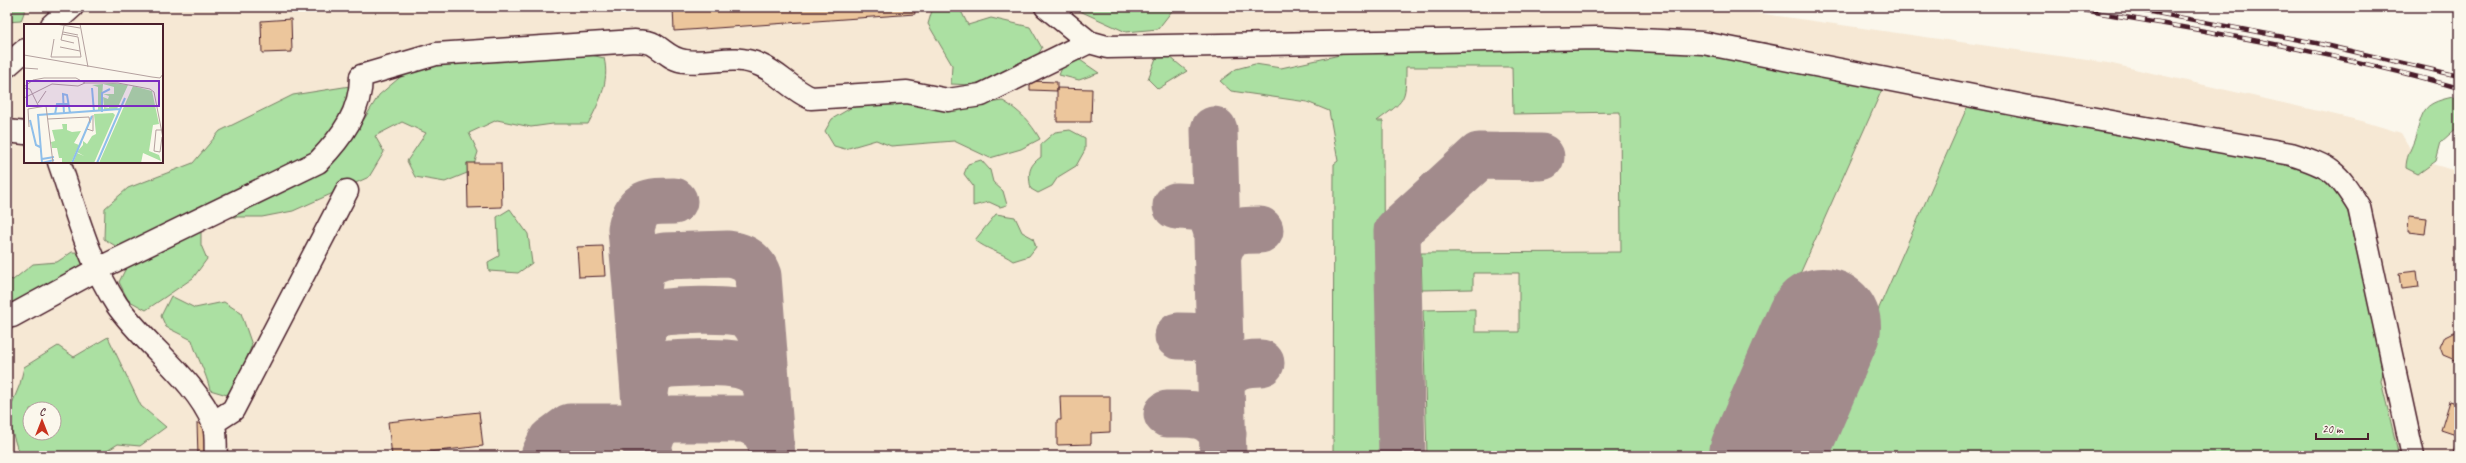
<svg xmlns="http://www.w3.org/2000/svg" width="2466" height="463" viewBox="0 0 2466 463" font-family="Caveat,sans-serif">
<style>
.built{fill:#f6e8d4;fill-rule:evenodd}
.green{fill:#abe0a2;stroke:#7a8066;fill-rule:evenodd}
.lines{fill:none;stroke-linecap:round;stroke-linejoin:round}
.taxiway{stroke:#a28b8c;stroke-width:47}
.runway{stroke:#a28b8c;stroke-width:116}
.building{fill:#ecc69c;stroke:#4a1f2b}
.minor-casing{stroke:#4a1f2b;stroke-width:25}
.minor{stroke:#fbf7ec;stroke-width:22}
.rail-casing{stroke:#4a1f2b;stroke-width:4.5}
.rail{stroke:#fbf7ec;stroke-width:3;stroke-dasharray:9;stroke-linecap:butt}
.inset-river{fill:none;stroke:#8fbfea;stroke-width:2}
.inset-road{fill:none;stroke:#b4a19f;stroke-width:1}
.view{fill:#7b2cbf;fill-opacity:0.15;stroke:#7b2cbf;stroke-width:2}
.inset-edge{fill:none;stroke:#4a1f2b;stroke-width:2}
</style>
<rect width="100%" height="100%" fill="#fbf7ec"/>
<filter id="ink" filterUnits="userSpaceOnUse"><feTurbulence type="fractalNoise" baseFrequency=".025" numOctaves="2"/><feDisplacementMap in="SourceGraphic" scale="8" xChannelSelector="R" yChannelSelector="G"/><feConvolveMatrix kernelMatrix="1 2 1 2 8 2 1 2 1" color-interpolation-filters="sRGB"/></filter>
<g filter="url(#ink)">
<path class="built" d="M7,7H1715L2108,63L2362,121L2401,133L2416,159L2459,172V456H7ZM25,25H162V162H25ZM30,409H54V433H30Z"/>
<path class="green" d="M7,7H26L21,21L7,22Z
M933,7H959L968,25L991,18L1030,27L1042,48L1031,66L971,85L951,84L952,65L928,24Z
M1071,7H1175L1158,29L1126,32Z
M1597,46L1704,50L1884,85L1719,456H1530L1529,452L1484,453V456H1427L1423,310L1475,309V332H1519V273H1473V289L1422,290L1421,253L1621,252L1620,112L1513,114L1512,67H1406C1406,102 1405,100 1377,121H1383L1384,456H1333L1334,164L1338,161L1329,111L1307,102L1231,91L1220,81L1236,69L1255,64L1281,68L1349,53Z
M578,52L604,58C610,82 599,103 588,124H553L531,127L497,120L469,133L478,152L472,171L445,182L415,177L407,161L426,133L402,122L375,136L384,152L369,177L293,211L262,217H227L328,167L355,134L379,95L405,73L443,62L559,58Z
M1170,57L1187,71L1158,89L1148,79L1156,58Z
M1080,60L1099,73L1079,80L1059,75L1064,63Z
M350,86L347,118L318,153L119,248L104,239L105,208L128,188L193,163L220,131L293,95Z
M2453,97L2459,100V126L2441,142L2436,161L2418,174L2406,168C2406,158 2410,151 2414,141C2424,112 2419,104 2453,97Z
M1003,101C1020,111 1031,123 1040,139L1021,149L990,158L954,141L891,146L876,140L845,149L834,146L825,131L832,119L854,106L898,102L970,105Z
M1969,103L2298,166L2318,173L2337,188L2348,212L2380,350L2387,358L2381,381L2399,456H1814Z
M1070,130L1085,138V150L1076,166L1058,177L1052,186L1038,193L1031,189C1028,174 1028,166 1041,157V144L1055,132Z
M981,160L990,170L993,182L1003,191L1007,205L1000,207L989,202L973,206V186L964,174L968,164Z
M510,209L528,234L532,263L518,273L489,271L488,262L499,256L497,217Z
M996,214L1015,217L1022,232L1033,238L1036,247L1029,256L1013,261C1001,252 987,250 975,240Z
M201,228V245L207,259L193,278L146,310L128,300L119,282L128,264Z
M72,252L91,253L85,270L7,305V278L13,280L33,264L57,262Z
M171,296L195,308L224,302L241,313L252,345L237,381L227,395L210,390C206,372 197,358 192,340L166,327L161,316Z
M108,337L141,406L166,427L140,446L118,444L99,456H16L18,451L7,416L20,384L24,367L58,346L74,357ZM30,409H54V433H30Z"/>
<g class="lines">
<path class="taxiway" d="M1214,130L1223,456
M1176,206C1201,207 1211,207 1217,233
M1218,255C1224,231 1237,230 1260,230
M637,299L631,229C637,201 649,201 674,201
M1178,336C1200,336 1212,336 1221,359
M641,337L645,322L655,314C670,310 732,308 744,314C755,319 760,330 763,341
M1221,384C1229,366 1243,363 1261,363
M645,395C646,378 651,368 668,364C696,364 760,352 767,390
M1167,414C1192,414 1207,411 1223,434
M648,450C651,434 655,423 672,419H746L762,427L771,442
M544,456L551,441L570,427H631L639,432L648,450
M649,456L637,301L640,274L647,262L664,256L728,254C743,256 753,261 758,276L772,456
M1402,456L1397,231L1479,156L1541,157"/>
<path class="runway" d="M1767,456L1823,326"/>
</g>
<path class="building" d="M673,7H914L915,14L674,31Z
M291,19L292,52L262,53L261,21Z
M1030,81L1057,82V91L1030,90Z
M1057,88L1092,89L1091,122H1057Z
M467,163H501L502,207L468,208Z
M2409,216L2427,218L2425,234L2408,232Z
M603,246L605,276L579,277L577,247Z
M2417,271L2419,287L2401,289L2399,273Z
M2453,332L2459,333V359L2455,360L2443,355L2440,347L2445,336Z
M1060,396H1110V432L1091,433V444L1057,445V420H1061Z
M2450,401L2459,404V456H2452L2459,436L2441,430Z
M479,412L483,446L392,456L388,422Z
M197,423H205L207,455L198,456Z"/>
<g class="lines">
<g class="minor-casing">
<path id="minor" d="M1046,7L1089,42
M52,25L72,7
M7,66L25,50
M7,131L25,133
M59,162C76,210 89,263 117,305C144,344 196,380 213,423C217,432 215,446 216,456
M7,317L12,316L98,269L318,162C342,137 361,112 361,76L436,54L635,41C640,42 648,41 653,44C664,50 671,60 685,61C712,65 732,53 760,65C779,73 792,90 811,98L907,92L948,100L981,95L1089,42L1107,47L1597,38L1703,43L2034,108L2291,154C2332,167 2337,171 2359,207L2413,456
M213,423L233,410L347,191"/>
</g>
<use href="#minor" class="minor"/>
<g class="rail-casing">
<path id="rail" d="M2065,7C2197,29 2330,51 2459,88
M2125,7L2316,43L2459,76"/>
</g>
<use href="#rail" class="rail"/>
</g>
</g>
<g transform="translate(24 24)">
<rect width="139" height="139" fill="#fbf7ec"/>
<path d="M89,59L104,61L93,85L80,86V83L85,84V81L80,82L79,73L84,75L85,72L79,70H90V63L79,60L77,87H74V63L68,61ZM109,62L128,67L135,100L129,101L125,127L135,131L137,137L119,129L117,139H75ZM89,89L91,91L70,139H49L53,129L60,132L53,128L59,121V117L63,120L68,112L72,110L70,90ZM38,100H43V106L48,108L57,107L50,119L55,121L47,139H30L38,138V134H35L33,124H28L27,118L31,117L28,106L39,105Z" fill="#abe0a2"/>
<path class="inset-river" d="M68,64L70,88M78,88V69L86,65M31,90L33,80H44M40,90L39,70L43,71L46,89M6,96L12,121L16,123M18,135L30,133M18,139L14,91L96,85M18,139L30,136M48,139L68,92M73,139L101,74"/>
<path class="inset-road" d="M32,0L56,4M56,0L64,43M40,2L37,16L50,19M39,8L54,11M36,23L56,27M0,31L128,53L136,54L139,50M27,33H57L54,13L38,10M27,33L30,15M0,44L14,45M0,63L9,56L20,54H52L61,59M0,64L6,65L15,83M0,74L28,60L54,62L61,59H94L126,65L130,68L139,114M14,79L22,67M24,95L65,93L66,99M5,103L4,85L22,82L29,139M63,105L69,107V91M138,106H132L130,127L136,128L138,113"/>
<path class="view" d="M3,57H135V82H3Z"/>
<rect width="139" height="139" class="inset-edge"/>
</g>
<rect width="2466" height="463" fill="none" stroke="#fbf7ec" stroke-width="24"/>
<rect x="12" y="12" width="2442" height="439" fill="none" stroke="#4a1f2b" stroke-width="1.5" filter="url(#ink)"/>
<g transform="translate(42 421)"><circle r="19" fill="#fbf7ec" stroke="#b4a19f"/>
<path d="M0-3L7 15L0 10L-7 15Z" fill="#c8321e"/>
<text y="-6" font-size="11" font-weight="bold" text-anchor="middle" fill="#4a1f2b">С</text>
</g>
<path d="M2316 433v6h52v-6" fill="none" stroke="#4a1f2b" stroke-width="2"/>
<text x="2322" y="433" font-size="12" fill="#4a1f2b" stroke="#fbf7ec" stroke-width="3" paint-order="stroke">20 m</text>
</svg>
